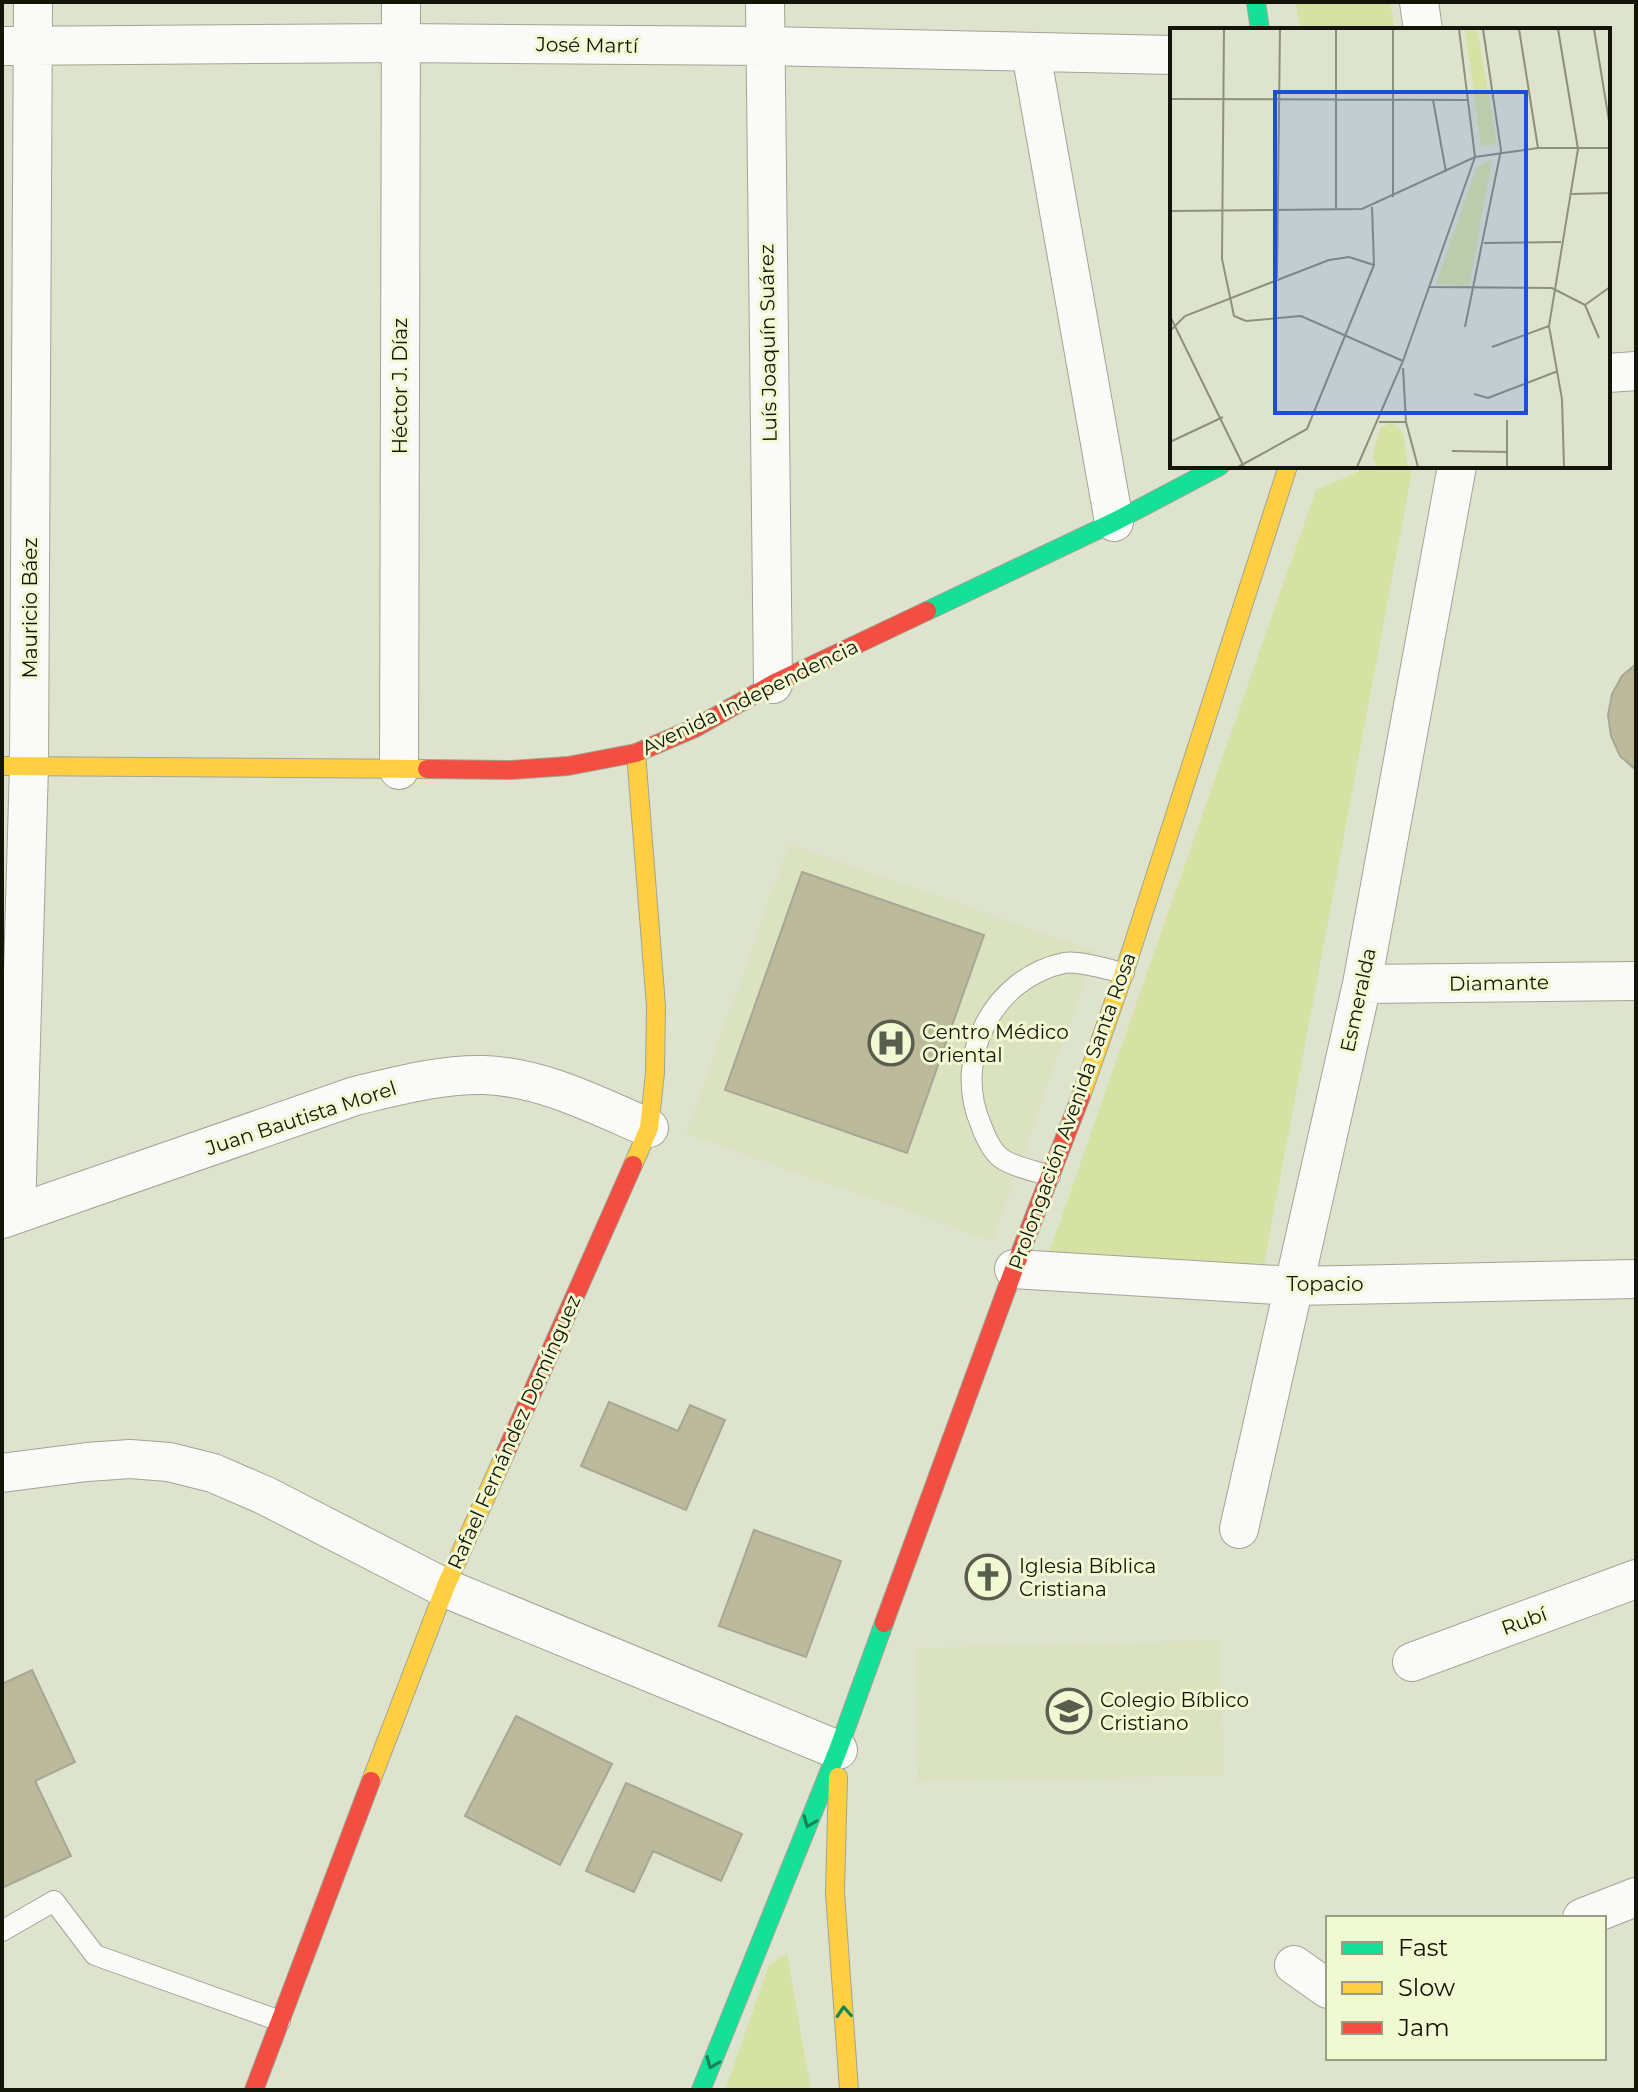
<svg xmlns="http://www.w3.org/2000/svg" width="1638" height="2092" viewBox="0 0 1638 2092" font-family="Montserrat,sans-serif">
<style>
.built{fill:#dbe2bf}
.green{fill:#d6e2a4}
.building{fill:#bdba9b;stroke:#a6a796;stroke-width:2}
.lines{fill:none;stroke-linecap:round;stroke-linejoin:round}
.lane-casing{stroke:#a1a494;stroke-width:22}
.street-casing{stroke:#a1a494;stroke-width:40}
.fast-casing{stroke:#a1a494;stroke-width:20}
.slow-casing{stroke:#a1a494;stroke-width:20}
.jam-casing{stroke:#a1a494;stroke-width:20}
.lane{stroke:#fafbf8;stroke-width:20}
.street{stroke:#fafbf8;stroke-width:38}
.fast{stroke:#16e098;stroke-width:18}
.slow{stroke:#ffcf43;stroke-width:18}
.jam{stroke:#f24e42;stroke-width:18}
.oneway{stroke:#148557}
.labels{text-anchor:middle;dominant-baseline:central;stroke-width:6;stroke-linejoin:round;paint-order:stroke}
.street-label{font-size:20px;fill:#121507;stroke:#f1f9d2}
.poi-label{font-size:20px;fill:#121507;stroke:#f1f9d2;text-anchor:start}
.inset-road{fill:none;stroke:#8c917e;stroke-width:2}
.view{fill:#1d4ed8;fill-opacity:0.15;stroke:#1d4ed8;stroke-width:4}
.inset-edge{fill:none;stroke:#121507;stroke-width:4}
</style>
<rect width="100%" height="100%" fill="#dee3ce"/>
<path class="built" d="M789,844L1095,951L993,1241L686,1134Z
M1220,1640L1224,1775L918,1782L915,1648Z"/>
<path class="green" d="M1296,2H1390L1395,30H1300Z
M1371,466H1413L1264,1265L1049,1253L1316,490Z
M787,1953L811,2090H725L769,1965Z"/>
<path class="building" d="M1636,664V770L1620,756L1611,736L1608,715L1612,694L1622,676Z
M802,872L984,935L907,1153L725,1090Z
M609,1402L678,1431L690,1405L725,1420L686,1510L581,1466Z
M754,1530L841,1561L806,1657L719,1626Z
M32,1670L75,1762L35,1781L71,1856L2,1888V1684Z
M516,1716L612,1764L560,1865L465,1816Z
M626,1783L742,1834L721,1881L653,1851L634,1892L586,1871Z"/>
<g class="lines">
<g class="lane-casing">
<path id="lane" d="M1050,1176C1036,1171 1017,1168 1004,1160C993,1154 985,1136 981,1125C952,1058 993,978 1064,963C1079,960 1109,970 1124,973
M2,1931L54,1901L95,1955L280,2021"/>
</g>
<g class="street-casing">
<path id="street" d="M765,2L773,684
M1419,2L1423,30
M2,46L401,43L764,46L1172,55
M1031,53L1114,522
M1608,373L1636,371
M399,770L401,2
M1362,984L1636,981
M16,1213L29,766L33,2
M2,1219L355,1096C397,1086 440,1074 484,1075C542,1077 596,1105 649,1128
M1014,1269L1294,1286L1636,1279
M2,1473L87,1462L130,1459L169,1462L213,1473L266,1496L445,1588L838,1750
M1239,1529L1362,984L1457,466
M1412,1662L1636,1579
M1582,1918L1636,1897
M1294,1965L1328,1989"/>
</g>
<g class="fast-casing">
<path id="fast" d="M1256,2L1260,30
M927,611L1114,522L1220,466
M701,2090L838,1750L884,1623"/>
</g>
<g class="slow-casing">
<path id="slow" d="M2,766L427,769
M1081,1096L1124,973L1288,466
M633,1165L649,1128L655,1073L656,1006L636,753
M838,1777L835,1892L849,2090
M371,1781L445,1588L505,1454"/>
</g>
<g class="jam-casing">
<path id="jam" d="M427,769L511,770L568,766L636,753L695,728L773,684L927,611
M505,1454L633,1165
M884,1623L1014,1269L1081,1096
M254,2090L371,1781"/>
</g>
<use href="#lane" class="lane"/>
<use href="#street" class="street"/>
<use href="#fast" class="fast"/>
<use href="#slow" class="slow"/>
<use href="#jam" class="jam"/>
</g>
<defs><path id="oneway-chevron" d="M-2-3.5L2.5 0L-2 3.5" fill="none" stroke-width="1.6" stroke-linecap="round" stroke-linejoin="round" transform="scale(2)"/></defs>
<g class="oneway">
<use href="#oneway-chevron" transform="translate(809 1822) rotate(112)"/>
<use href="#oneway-chevron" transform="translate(844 2012) rotate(-94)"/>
<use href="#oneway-chevron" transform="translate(712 2063) rotate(112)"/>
</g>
<defs>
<g id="hospital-ring" transform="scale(2.3)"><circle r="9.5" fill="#f1f9d2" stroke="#595d4d" stroke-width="1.5"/><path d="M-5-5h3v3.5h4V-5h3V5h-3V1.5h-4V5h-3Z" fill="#595d4d"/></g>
<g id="church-ring" transform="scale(2.3)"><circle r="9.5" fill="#f1f9d2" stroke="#595d4d" stroke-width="1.5"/><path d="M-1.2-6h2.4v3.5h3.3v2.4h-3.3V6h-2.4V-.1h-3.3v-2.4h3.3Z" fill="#595d4d"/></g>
<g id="school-ring" transform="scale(2.3)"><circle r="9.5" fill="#f1f9d2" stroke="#595d4d" stroke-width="1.5"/><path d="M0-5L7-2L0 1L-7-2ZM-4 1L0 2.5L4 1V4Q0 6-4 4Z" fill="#595d4d"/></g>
</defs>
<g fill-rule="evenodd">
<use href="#hospital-ring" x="891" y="1043"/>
<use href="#church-ring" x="988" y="1577"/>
<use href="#school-ring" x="1069" y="1711"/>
</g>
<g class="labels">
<g class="street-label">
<text transform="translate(587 45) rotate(1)">José Martí</text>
<text transform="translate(768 343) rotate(-91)">Luís Joaquín Suárez</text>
<text transform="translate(400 386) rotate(-90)">Héctor J. Díaz</text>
<text transform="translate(30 608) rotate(-90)">Mauricio Báez</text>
<text transform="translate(750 697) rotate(-26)">Avenida Independencia</text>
<text transform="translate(1499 983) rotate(-1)">Diamante</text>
<text transform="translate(1358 1000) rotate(-78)">Esmeralda</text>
<text transform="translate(1072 1111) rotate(-70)">Prolongación Avenida Santa Rosa</text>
<text transform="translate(301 1118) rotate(-18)">Juan Bautista Morel</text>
<text x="1325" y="1284">Topacio</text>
<text transform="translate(514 1432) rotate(-66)">Rafael Fernández Domínguez</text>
<text transform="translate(1524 1621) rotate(-20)">Rubí</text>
</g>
<g class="poi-label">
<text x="922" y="1032">Centro Médico<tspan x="922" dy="23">Oriental</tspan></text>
<text x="1019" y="1566">Iglesia Bíblica<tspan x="1019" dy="23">Cristiana</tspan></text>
<text x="1100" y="1700">Colegio Bíblico<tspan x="1100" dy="23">Cristiano</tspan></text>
</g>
</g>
<g transform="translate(1170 28)">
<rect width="440" height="440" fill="#dee3ce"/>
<path d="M295,1H307L327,116L311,118ZM322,132L299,258L266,256L307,139ZM222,394L233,405L238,439H208L202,429L210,400Z" fill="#d6e2a4"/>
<path class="inset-road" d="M54,1L52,231L64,288L76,293L131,288L233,333M223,1V169M349,1L368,120M388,1L408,121L379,298L392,371L394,439M424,1L440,99M0,71L299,72M263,72L276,144M402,166L440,165M166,182V1M0,183L192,181L305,129L368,120H440M314,215L391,214M107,250L110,1M260,259L382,260L415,277M415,277L429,310M415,277L440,259M0,288L74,439M295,299L331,122L313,1M0,303L15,288L159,232L179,229L204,237M322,319L379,298M233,340L236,394L248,439M304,366L318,370L388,343M337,392V439M209,394H236M0,414L53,389M282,423L337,424M68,439L137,401L204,237L202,179M187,439L233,333L305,129L289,1"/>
<path class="view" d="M105,64H356V385H105Z"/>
<rect width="440" height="440" class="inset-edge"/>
</g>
<rect width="1638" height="2092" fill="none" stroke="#121507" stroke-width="8"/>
<rect x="1326" y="1916" width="280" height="144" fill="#f1f9d2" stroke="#989e81" stroke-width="2"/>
<rect x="1342" y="1942" width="40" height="12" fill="#16e098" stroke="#989e81" stroke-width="2"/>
<text x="1398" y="1956" font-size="24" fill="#121507">Fast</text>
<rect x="1342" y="1982" width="40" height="12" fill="#ffcf43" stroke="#989e81" stroke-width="2"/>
<text x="1398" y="1996" font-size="24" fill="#121507">Slow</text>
<rect x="1342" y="2022" width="40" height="12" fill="#f24e42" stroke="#989e81" stroke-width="2"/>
<text x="1398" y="2036" font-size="24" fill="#121507">Jam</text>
</svg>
